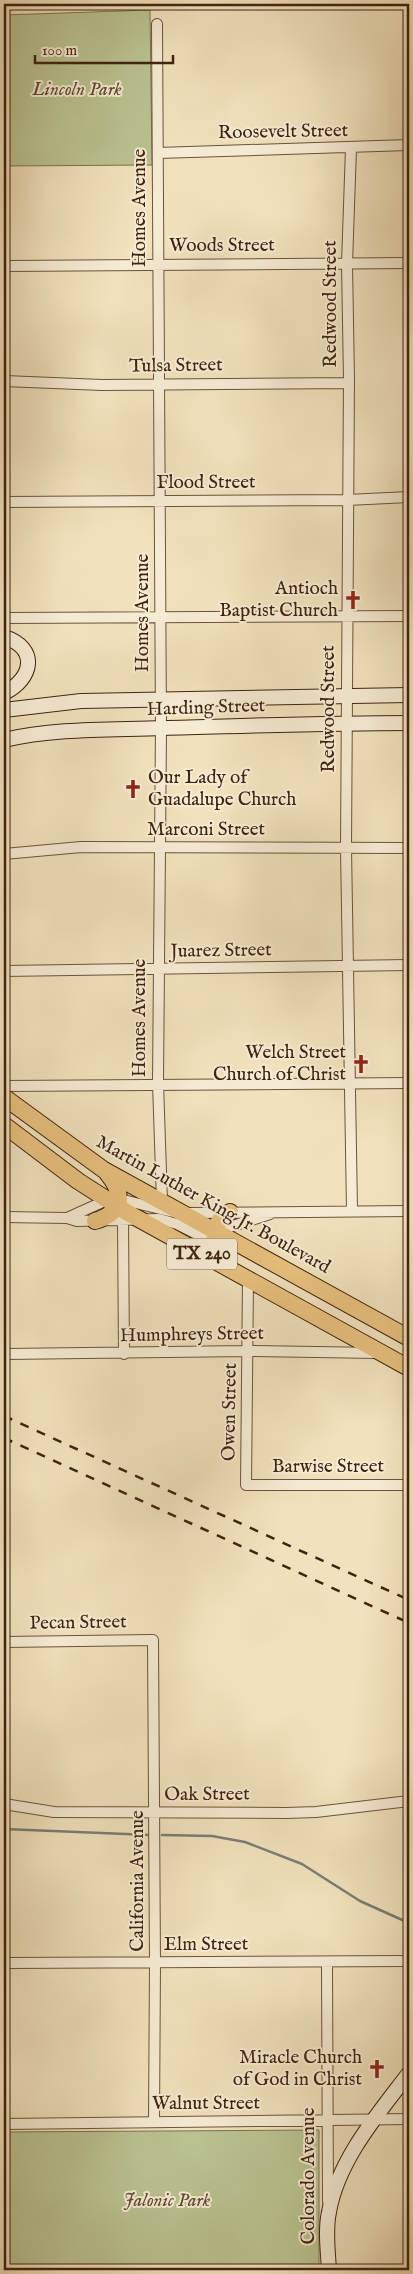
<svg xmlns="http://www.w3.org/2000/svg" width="413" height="2274" viewBox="0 0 413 2274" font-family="'IM FELL English',serif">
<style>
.green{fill:#bac391;stroke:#7d7350}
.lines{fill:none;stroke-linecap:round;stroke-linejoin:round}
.stream{stroke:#797e77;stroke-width:2.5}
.street-casing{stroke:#6c533b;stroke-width:12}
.secondary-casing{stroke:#402310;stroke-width:16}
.primary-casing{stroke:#402310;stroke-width:18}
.street{stroke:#f6ecd4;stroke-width:10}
.secondary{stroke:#f6ecd4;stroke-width:14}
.primary{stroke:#e8c17e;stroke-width:16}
.rail{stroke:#402310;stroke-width:2.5;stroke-dasharray:9 9;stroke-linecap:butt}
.labels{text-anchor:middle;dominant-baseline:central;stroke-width:4;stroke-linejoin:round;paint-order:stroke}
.shield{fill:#f6ecd4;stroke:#775f4b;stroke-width:1}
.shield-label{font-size:18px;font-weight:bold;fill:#402310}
.park-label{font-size:19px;font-style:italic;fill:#5e4b30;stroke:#f6ecd4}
.street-label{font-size:19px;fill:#402310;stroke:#f6ecd4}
.poi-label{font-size:19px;fill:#402310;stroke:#f6ecd4;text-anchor:end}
</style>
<rect width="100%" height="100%" fill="#f1e2bd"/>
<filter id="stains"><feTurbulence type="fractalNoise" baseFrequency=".004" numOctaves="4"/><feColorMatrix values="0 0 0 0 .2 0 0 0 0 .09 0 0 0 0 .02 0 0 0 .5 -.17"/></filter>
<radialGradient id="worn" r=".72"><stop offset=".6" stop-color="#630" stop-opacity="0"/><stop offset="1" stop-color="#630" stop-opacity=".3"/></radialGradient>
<path class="green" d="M150,10L152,165L4,166V15Z
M319,2130V2270H4V2132Z"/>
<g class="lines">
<path class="stream" d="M4,10L7,4
M4,1829L150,1835
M162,1835L212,1836L245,1842L302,1864L360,1901L409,1923"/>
<g class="street-casing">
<path id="street" d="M157,24L161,728L158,1083L162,1202
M351,148L347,264L349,379L346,848L352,1210
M158,153L409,145
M4,266L409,263
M4,381L102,385L348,383
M4,502L347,500L409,497
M4,618L409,616
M4,854L81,847L409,848
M4,971L409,965
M4,1086L409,1083
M187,1213L409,1211
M4,1217L67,1218L77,1221L159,1219L177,1224L197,1234L205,1235L270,1214
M67,1218L107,1200L119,1199L173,1212
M123,1221L124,1354
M248,1280L246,1485H409
M4,1354L248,1351L378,1353
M4,1642L153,1640L155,1963L154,2122
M4,1804L54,1812L286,1813L316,1812L409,1801
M327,1962L328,2201
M4,1963L409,1961
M4,2124L409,2119"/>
</g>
<g class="secondary-casing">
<path id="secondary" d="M4,637C39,648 33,679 4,693
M4,710L81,701L409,695
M4,740C55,728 110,730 163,728C245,726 327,723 409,723
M329,2270C328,2252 325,2230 329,2212C338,2160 378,2114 409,2073"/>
</g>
<g class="primary-casing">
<path id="primary" d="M4,1097L104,1170L409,1338
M4,1125L78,1181L128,1213L409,1368
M95,1221C124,1212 125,1195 107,1173
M227,1267C213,1249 207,1225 230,1212"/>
</g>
<use href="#street" class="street"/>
<use href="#secondary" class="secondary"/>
<use href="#primary" class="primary"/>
<path class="rail" d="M4,1416L409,1600
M4,1438L409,1623"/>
</g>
<defs>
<g id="church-bare" transform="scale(1.5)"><path d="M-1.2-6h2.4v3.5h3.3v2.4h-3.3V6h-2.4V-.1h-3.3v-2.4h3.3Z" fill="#8f2418" stroke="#f6ecd4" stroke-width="2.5" paint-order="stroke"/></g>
</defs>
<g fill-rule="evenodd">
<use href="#church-bare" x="353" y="600"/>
<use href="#church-bare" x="133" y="789"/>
<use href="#church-bare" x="361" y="1064"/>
<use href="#church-bare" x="377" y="2069"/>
</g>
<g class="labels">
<rect class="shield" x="167" y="1238.5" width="70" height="31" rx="4"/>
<g class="shield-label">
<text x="202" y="1254">TX 240</text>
</g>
<g class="park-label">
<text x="77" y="90">Lincoln Park</text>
<text x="167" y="2201">Jalonic Park</text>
</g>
<g class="street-label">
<text transform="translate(283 132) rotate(-1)">Roosevelt Street</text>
<text transform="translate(140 208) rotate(-90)">Homes Avenue</text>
<text x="222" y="246">Woods Street</text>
<text transform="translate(331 304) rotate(-90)">Redwood Street</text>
<text transform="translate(176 366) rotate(-1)">Tulsa Street</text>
<text x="206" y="483">Flood Street</text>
<text transform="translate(143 613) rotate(-90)">Homes Avenue</text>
<text transform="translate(206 708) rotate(-2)">Harding Street</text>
<text transform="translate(329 709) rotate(-90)">Redwood Street</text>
<text x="206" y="830">Marconi Street</text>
<text transform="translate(221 951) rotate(-1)">Juarez Street</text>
<text transform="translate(140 1018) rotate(-90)">Homes Avenue</text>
<text transform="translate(213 1205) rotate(29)">Martin Luther King Jr. Boulevard</text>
<text transform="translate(192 1335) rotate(-1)">Humphreys Street</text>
<text transform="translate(230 1412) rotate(-89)">Owen Street</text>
<text x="328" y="1467">Barwise Street</text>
<text transform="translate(78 1623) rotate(-1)">Pecan Street</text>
<text x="207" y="1795">Oak Street</text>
<text transform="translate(138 1881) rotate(-90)">California Avenue</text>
<text x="206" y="1945">Elm Street</text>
<text x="206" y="2104">Walnut Street</text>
<text transform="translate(309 2176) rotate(-90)">Colorado Avenue</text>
</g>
<g class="poi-label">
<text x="338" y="589">Antioch<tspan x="338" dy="22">Baptist Church</tspan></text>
<text x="148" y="778" text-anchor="start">Our Lady of<tspan x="148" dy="22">Guadalupe Church</tspan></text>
<text x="346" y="1053">Welch Street<tspan x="346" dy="22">Church of Christ</tspan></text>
<text x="362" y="2058">Miracle Church<tspan x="362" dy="22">of God in Christ</tspan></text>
</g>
</g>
<rect width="413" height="2274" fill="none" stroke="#f1e2bd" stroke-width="20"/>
<rect x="5" y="5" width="403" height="2264" fill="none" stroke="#402310" stroke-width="2.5"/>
<rect x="10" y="10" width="393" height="2254" fill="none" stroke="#402310"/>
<path d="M35 55v8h138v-8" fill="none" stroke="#402310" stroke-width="2.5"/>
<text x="42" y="55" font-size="15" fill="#402310" stroke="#f6ecd4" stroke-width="4" paint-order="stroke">100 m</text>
<rect width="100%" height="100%" filter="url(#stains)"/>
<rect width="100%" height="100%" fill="url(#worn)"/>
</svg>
